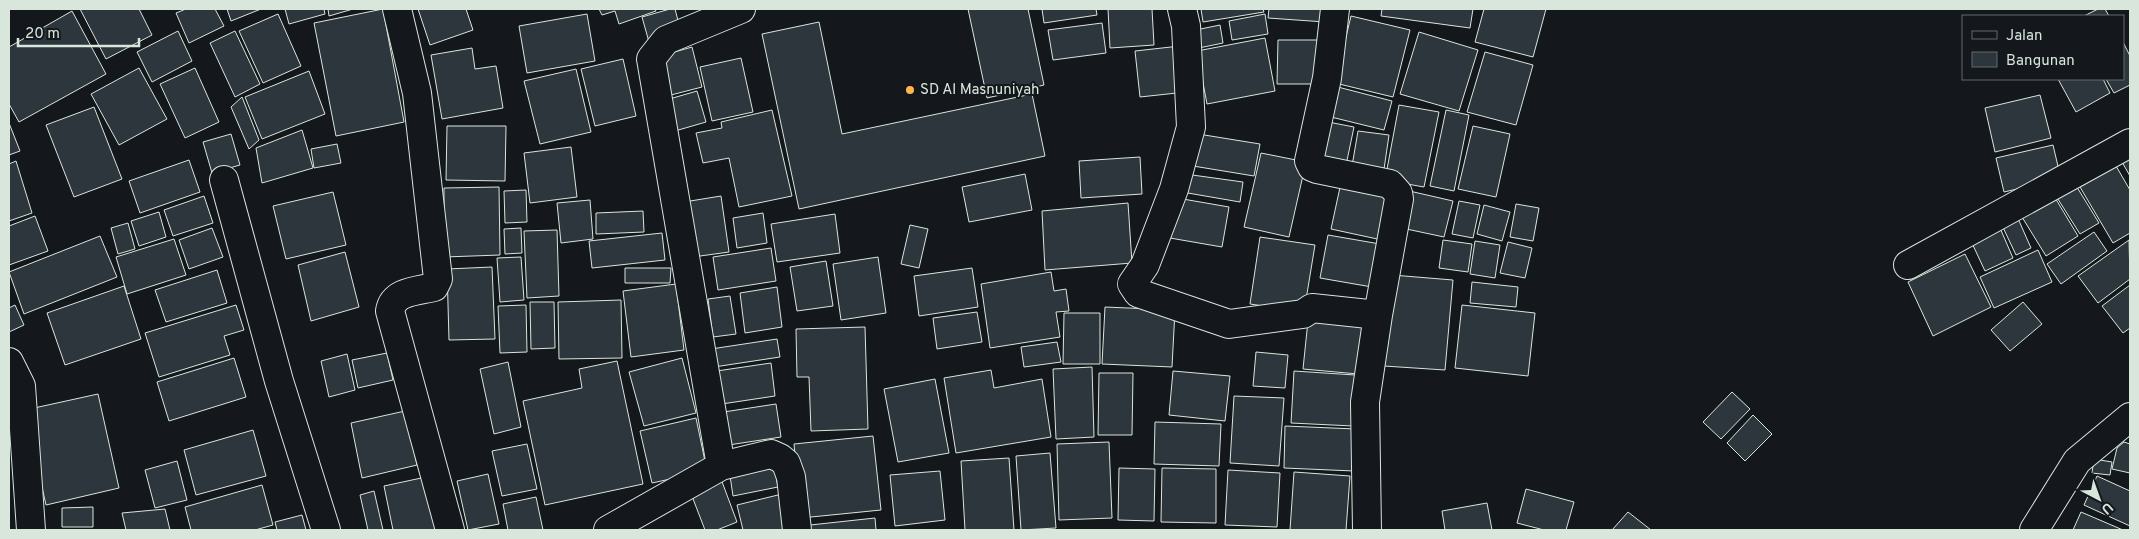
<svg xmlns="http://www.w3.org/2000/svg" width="2139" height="539" viewBox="0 0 2139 539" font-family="Overpass,sans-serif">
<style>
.building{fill:#2c363c;stroke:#d8e6dc}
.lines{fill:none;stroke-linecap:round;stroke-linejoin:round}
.street-casing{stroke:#d8e6dc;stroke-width:30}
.street{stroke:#14181c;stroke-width:28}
.poi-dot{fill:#ffb74d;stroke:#14181c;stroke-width:2}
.labels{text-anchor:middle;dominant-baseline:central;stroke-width:4;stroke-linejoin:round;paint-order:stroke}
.poi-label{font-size:15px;fill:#d8e6dc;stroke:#14181c;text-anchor:start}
</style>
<rect width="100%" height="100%" fill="#14181c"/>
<path class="building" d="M80,9H139L152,35L106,59Z
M186,9H215L224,26L189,43L176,13Z
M227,9H261L231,21Z
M285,9H324L325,14L289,24Z
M328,9H353L329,16Z
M383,9L404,122L336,136L314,23Z
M418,9H466L473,30L430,45Z
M599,9H655L656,11L619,24L615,11L602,15Z
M670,9H675L681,32L649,42L642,17Z
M968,9H1028L1044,85L987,98Z
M1042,9H1096L1097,15L1044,23Z
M1108,9H1152L1154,45L1110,48Z
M1201,9H1263L1264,12L1203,22Z
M1269,9H1326L1325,22L1268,18Z
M1382,9H1473L1470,28L1381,16Z
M1484,9H1546L1533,57L1475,42Z
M2098,9H2105L2109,16H2084Z
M72,11L106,74L19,122L9,104V47Z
M278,14L301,66L263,83L239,31Z
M587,14L595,61L527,73L519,26Z
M1265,14L1268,34L1232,40L1229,21Z
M1351,16L1410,30L1393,97L1335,83Z
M819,22L842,134L1032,94L1045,156L799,209L762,34Z
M1102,23L1106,53L1053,60L1048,30Z
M1220,25L1223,43L1194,49L1191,31Z
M178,31L192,61L152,82L137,52Z
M235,31L260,84L235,97L210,43Z
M1419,32L1478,50L1459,111L1400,94Z
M1265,38L1275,91L1207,104L1197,51Z
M1278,40H1326L1325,84H1277Z
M2123,42L2130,56V85L2114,93L2106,79H2123Z
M1180,46L1186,92L1140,97L1135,51Z
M692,47L702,87L667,96L657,57Z
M472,48L475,69L496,66L503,108L442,119L431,55Z
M1485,52L1533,65L1516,125L1467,112Z
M741,58L753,112L712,121L700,67Z
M623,59L636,116L595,126L581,69Z
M139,68L167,119L119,145L91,94Z
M195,68L219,122L185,138L160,84Z
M576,69L591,132L540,144L524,81Z
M309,71L325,114L262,139L245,97Z
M2058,79H2103L2110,93L2076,112Z
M1334,86L1392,101L1384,130L1327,116Z
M697,91L706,122L668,133L659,102Z
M2040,95L2051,138L1995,152L1985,108Z
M242,97L259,140L249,149L231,107Z
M1399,105L1439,112L1424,187L1385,180Z
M94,107L122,179L74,197L46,125Z
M772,110L792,196L739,207L729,158L703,163L696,133L722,128L721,122Z
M1446,110L1469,115L1454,191L1430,186Z
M1323,121L1354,127L1345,170L1314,163Z
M9,123L20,151L9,155Z
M447,126H506L505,181L446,180Z
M1473,126L1510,134L1496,197L1458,189Z
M302,130L313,168L262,183L256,148Z
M1358,131L1389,135L1383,176L1351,172Z
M1192,133L1260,144L1254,176L1187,165Z
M231,134L240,165L212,173L203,142Z
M337,144L341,163L314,168L311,149Z
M2053,145L2061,179L2004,192L1996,158Z
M571,147L577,197L530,203L524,153Z
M1261,153L1306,162L1289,237L1244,227Z
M1140,157L1142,194L1081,198L1079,161Z
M2130,158V176L2122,162Z
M189,160L200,192L140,213L129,181Z
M16,161L32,213L9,221V164Z
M2116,166L2130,190V233L2113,243L2080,187Z
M1025,174L1032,210L969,222L962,187Z
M1185,174L1243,182L1240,202L1182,192Z
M1342,178L1393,189L1382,240L1331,229Z
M2075,184L2099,223L2080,234L2056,196Z
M499,187L500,255L444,257V188Z
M526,190L527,222L505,223L504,191Z
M1405,190L1453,201L1444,237L1397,227Z
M333,192L346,245L286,259L273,206Z
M204,196L213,223L173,236L164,210Z
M721,196L729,252L693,257L684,202Z
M2054,196L2078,236L2046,256L2022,217Z
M1177,198L1229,207L1222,247L1170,238Z
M590,200L593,239L561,243L557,203Z
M1459,201L1480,205L1473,238L1452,234Z
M1128,203L1132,263L1045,270L1042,211Z
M1516,204L1539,208L1533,241L1510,237Z
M1484,205L1510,212L1502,241L1477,234Z
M643,211L644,232L596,234V213Z
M159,212L166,237L139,246L131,221Z
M763,213L767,243L737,248L733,218Z
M835,214L840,253L777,262L771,224Z
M2016,214L2031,248L2016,255L2000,221Z
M35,216L48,251L9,265V226Z
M128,223L135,249L118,254L111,228Z
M910,225L928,229L919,268L901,264Z
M212,228L223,257L189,269L179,240Z
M521,228L522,253L505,254L504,229Z
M2000,228L2013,258L1985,271L1971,241Z
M557,230L559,296L527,298L524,231Z
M2094,232L2107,251L2061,284L2047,264Z
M662,233L665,260L592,268L589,241Z
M1328,235L1380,244L1372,287L1320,278Z
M100,236L117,277L24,314L9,272Z
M1260,237L1315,245L1304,312L1250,304Z
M174,239L186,275L127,294L116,257Z
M1443,240L1472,244L1468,272L1439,268Z
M2129,240L2130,279L2098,303L2078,276Z
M1475,241L1500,245L1495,278L1470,274Z
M1508,242L1532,248L1525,278L1500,273Z
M771,248L776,281L718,290L713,257Z
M2038,250L2052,282L1994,308L1980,277Z
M345,252L359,307L311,321L298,265Z
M1965,254L1991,307L1933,336L1908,282Z
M521,257L524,300L500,302L497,258Z
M878,257L886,313L841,320L833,264Z
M826,261L833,306L797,311L790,267Z
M492,267L495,339L449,340L447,269Z
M625,268H671L670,283H625Z
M972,268L978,307L919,316L914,276Z
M217,270L227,303L166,322L155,290Z
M1051,272L1054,291L1066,289L1069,311L1056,312L1060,337L990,348L981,284Z
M1392,275L1453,280L1445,370L1384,366Z
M1472,282L1518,287L1516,307L1470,303Z
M676,284L684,350L631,357L623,291Z
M2130,285V328L2123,333L2102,306Z
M124,286L141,339L65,365L47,313Z
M777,287L782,327L745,333L740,293Z
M730,296L736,334L713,337L708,299Z
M621,300L622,358L559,359L558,302Z
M530,302H554L555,348L531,349Z
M2023,302L2042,324L2010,351L1991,330Z
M15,305L24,325L9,332V308Z
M236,305L244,330L224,336L230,355L159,377L145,333Z
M526,305L527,352L500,353L498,306Z
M1462,305L1535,313L1528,376L1455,368Z
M1105,307L1175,310L1172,367L1102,364Z
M1309,311L1363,316L1358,374L1303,369Z
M977,312L982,342L937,349L933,318Z
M1064,313H1100V364H1063Z
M865,327L868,429L811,431L809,377H797L796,329Z
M777,339L780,357L714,367L711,349Z
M1057,342L1061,362L1024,367L1021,347Z
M1256,352L1288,355L1285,388L1253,386Z
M387,353L393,380L358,388L352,360Z
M347,354L355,390L329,397L321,361Z
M234,358L246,397L169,421L157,382Z
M682,358L696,413L644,426L629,372Z
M617,361L643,484L545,505L523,401L582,388L579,369Z
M508,362L521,427L494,434L480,369Z
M771,363L775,396L715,405L710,372Z
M1092,367L1094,437L1056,439L1053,369Z
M991,370L994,388L1042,379L1051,437L956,453L944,378Z
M1173,371L1230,376L1225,421L1169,415Z
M1294,371L1355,375L1353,426L1291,423Z
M1099,373H1133L1132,435H1098Z
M935,379L949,453L898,462L884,389Z
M1732,392L1750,409L1721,439L1703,422Z
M98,394L119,488L46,505L25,410Z
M1234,396L1284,398L1279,466L1230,463Z
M776,404L781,437L722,446L717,413Z
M405,411L417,465L362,478L351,423Z
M1753,415L1772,434L1745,461L1727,443Z
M696,418L707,471L652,483L640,431Z
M1155,422L1221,424L1219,466L1154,464Z
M1285,426L1356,429L1354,471L1284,468Z
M253,430L266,476L196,495L184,450Z
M873,436L881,510L801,518L794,444Z
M1109,442L1112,518L1059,520L1057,444Z
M2124,442L2130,444V473L2112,469L2117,448Z
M527,444L537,489L502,496L492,451Z
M1050,453L1056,528L1021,530L1016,456Z
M1009,458L1014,530H965L961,461Z
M2094,459L2112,462L2110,475L2092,473Z
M773,460L778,487L733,496L729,469Z
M177,461L187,500L155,508L145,470Z
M1119,468L1155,469L1154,521L1118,520Z
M1162,468L1216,469V523L1161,522Z
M1228,470L1280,473L1277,527L1225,525Z
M940,471L945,520L895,526L890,475Z
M1294,472L1350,476L1346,530H1290Z
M488,474L499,524L468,530L457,481Z
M2097,476L2130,491V526L2084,505Z
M426,477L437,530H393L384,486Z
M721,479L737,522L717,530H705L690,491Z
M262,485L273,525L255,530H191L185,507Z
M1526,489L1574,502L1566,530H1544L1517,523Z
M374,491L383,530H368L360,495Z
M782,494L790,530H743L737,505Z
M536,497L543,530H508L503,504Z
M1487,503L1492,530H1445L1442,511Z
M93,507V527H62V508Z
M165,509L170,530H126L122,513Z
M1628,512L1651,530H1612Z
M2081,512L2123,530H2073Z
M302,515L306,530H277L275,522Z
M875,518L876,530H801V526Z"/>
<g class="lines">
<g class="street-casing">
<path id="street" d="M397,9L417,93L438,279L434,287C417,291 393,291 390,311L450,530
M1182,9L1186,26L1191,127L1174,189L1145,265L1132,284L1138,293L1229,324L1303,314L1312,308L1378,315
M1335,9L1327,78L1309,161L1312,167L1317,169L1390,184L1398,193L1399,199L1378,315L1365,402L1367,530
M224,180L279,381L326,530
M1908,265L2130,143
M9,362L21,386L31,530
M721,466L651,59L666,40L741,9
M608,530L721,466L771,454L780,458L786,463L791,477L797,530
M2034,530L2077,461L2130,417"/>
</g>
<use href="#street" class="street"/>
</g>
<circle class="poi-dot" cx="910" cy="90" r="5"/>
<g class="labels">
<g class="poi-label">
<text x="920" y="90">SD Al Masnuniyah</text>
</g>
</g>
<rect width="2139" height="539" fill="none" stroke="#d8e6dc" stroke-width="20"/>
<rect x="1962" y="15" width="162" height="65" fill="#14181c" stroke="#626a69"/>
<rect x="1972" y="31" width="25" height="8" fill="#14181c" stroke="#626a69"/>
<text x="2006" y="40" font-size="15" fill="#d8e6dc">Jalan</text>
<rect x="1972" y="52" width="25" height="15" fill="#2c363c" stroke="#626a69"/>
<text x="2006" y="65" font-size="15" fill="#d8e6dc">Bangunan</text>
<g transform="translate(2099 499) rotate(139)" stroke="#14181c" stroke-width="4" paint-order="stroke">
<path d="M0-4L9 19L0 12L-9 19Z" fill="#d8e6dc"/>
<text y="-8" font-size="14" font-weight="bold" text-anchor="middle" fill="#d8e6dc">U</text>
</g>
<path d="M18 38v8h121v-8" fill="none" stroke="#d8e6dc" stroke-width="2.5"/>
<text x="25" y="38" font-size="15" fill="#d8e6dc" stroke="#14181c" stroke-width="4" paint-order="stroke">20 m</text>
</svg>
